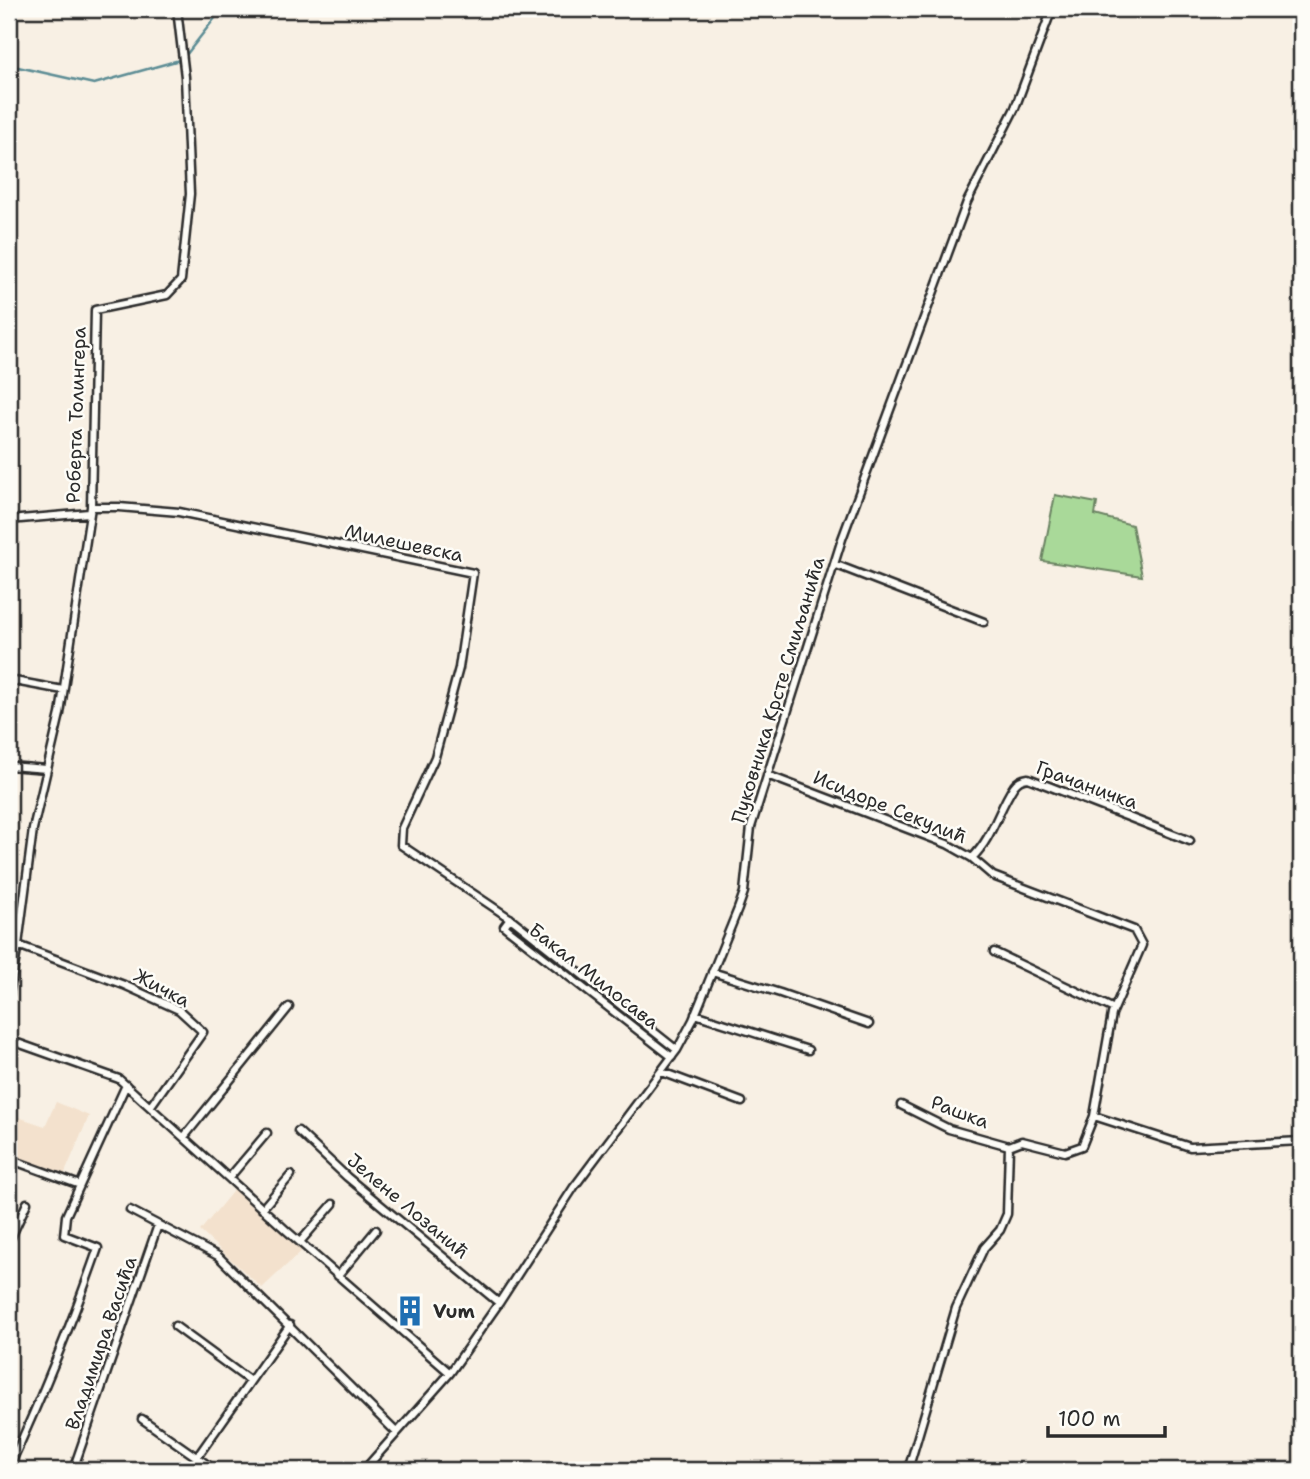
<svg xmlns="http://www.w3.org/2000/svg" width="1310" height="1479" viewBox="0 0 1310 1479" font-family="'Shantell Sans',sans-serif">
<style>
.built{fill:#f3e1cd}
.green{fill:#a9d999;stroke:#6a8262;stroke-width:2}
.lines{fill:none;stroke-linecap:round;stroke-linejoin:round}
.stream{stroke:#5d8d95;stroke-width:2.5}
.street-casing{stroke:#2b2b2b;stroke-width:11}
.street{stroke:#fdfcf7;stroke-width:6}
.labels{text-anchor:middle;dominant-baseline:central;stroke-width:5;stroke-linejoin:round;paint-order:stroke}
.street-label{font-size:19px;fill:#2b2b2b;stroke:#fdfcf7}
.poi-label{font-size:19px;font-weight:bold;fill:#2b2b2b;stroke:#fdfcf7;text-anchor:start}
</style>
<rect width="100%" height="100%" fill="#f8f0e4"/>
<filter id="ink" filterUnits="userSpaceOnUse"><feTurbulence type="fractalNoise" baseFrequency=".0143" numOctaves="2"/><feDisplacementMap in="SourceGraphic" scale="14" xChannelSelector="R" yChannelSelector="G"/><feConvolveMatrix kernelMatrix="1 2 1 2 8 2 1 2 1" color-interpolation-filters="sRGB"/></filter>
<g filter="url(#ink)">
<path class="built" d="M56,1102L89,1116L64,1175L9,1154V1114L45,1126Z
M236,1187L305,1248L262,1288L200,1231Z"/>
<path class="green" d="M1055,495L1097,503L1095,515L1132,525L1142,576L1042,561Z"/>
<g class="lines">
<path class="stream" d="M9,65L94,84L183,59L222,9"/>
<g class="street-casing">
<path id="street" d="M91,507H119L179,512L473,573L459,668L435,757L402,828L401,845L514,921L677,1050
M9,520L89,513
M834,564L984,622
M9,680L63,690
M9,766L47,769
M767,775L947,844L972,858L993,876L1134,930L1142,945L1112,1014L1094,1116L1082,1146L1065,1152L1022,1141L1009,1146L1007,1214L1000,1230L984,1248L956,1308L908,1470
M972,858C993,837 998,810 1014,786C1018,781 1021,779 1028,778L1190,841
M510,918L504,926L672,1057
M9,923L20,926
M18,945L124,985L179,1010L203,1032L150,1107
M994,952L1114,1009
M712,972L780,993L869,1024
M9,995L18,945L33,829L60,714L91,507L95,310L167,295L181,280L190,194L185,77L177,9
M695,1014L808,1050
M9,1040L119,1079L287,1231L450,1373
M662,1072L742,1102
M901,1105L949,1129L1009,1146
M1094,1116L1190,1147L1301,1141
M298,1131L347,1177L499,1303
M184,1137L289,1007
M9,1159L80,1185
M229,1178L267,1133
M262,1209L291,1175
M130,1210L218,1256L396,1432
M9,1242L27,1203
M300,1242L333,1204
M338,1276L376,1230
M175,1326L250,1381
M142,1419L215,1470
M9,1468C42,1396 72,1323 98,1248L64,1235L66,1216L126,1085
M73,1470L158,1225
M188,1470L290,1325
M364,1470L450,1373L499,1303L574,1187L677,1050L693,1020L738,909L744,892L751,827L842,539L967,202L1015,108L1052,9"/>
</g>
<use href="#street" class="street"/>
</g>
</g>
<defs>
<g id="building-bare" transform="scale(2.415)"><path d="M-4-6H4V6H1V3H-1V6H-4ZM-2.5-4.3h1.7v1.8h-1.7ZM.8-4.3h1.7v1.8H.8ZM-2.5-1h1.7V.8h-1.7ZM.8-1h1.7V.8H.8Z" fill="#1f6fb2" stroke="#fdfcf7" stroke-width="2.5" paint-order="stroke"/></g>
</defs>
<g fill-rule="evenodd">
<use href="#building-bare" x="410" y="1311"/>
</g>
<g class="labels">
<g class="street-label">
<text transform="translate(76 415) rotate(-88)">Роберта Толингера</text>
<text transform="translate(404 543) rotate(12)">Милешевска</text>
<text transform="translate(778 690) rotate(-73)">Пуковника Крсте Смиљанића</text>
<text transform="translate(1087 785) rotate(20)">Грачаничка</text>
<text transform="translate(890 807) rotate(22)">Исидоре Секулић</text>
<text transform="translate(594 976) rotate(38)">Бакал Милосава</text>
<text transform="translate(162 988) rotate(28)">Жичка</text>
<text transform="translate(960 1112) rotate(21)">Рашка</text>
<text transform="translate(408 1206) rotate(40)">Јелене Лозанић</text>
<text transform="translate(101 1343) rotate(-71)">Владимира Васића</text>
</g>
<g class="poi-label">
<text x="433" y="1311">Vum</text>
</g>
</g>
<rect width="1310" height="1479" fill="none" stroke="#fdfcf7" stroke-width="35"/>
<rect x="18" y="18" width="1275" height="1444" fill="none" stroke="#2b2b2b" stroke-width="2.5" filter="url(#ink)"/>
<path d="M1048 1426v10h117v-10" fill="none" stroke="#2b2b2b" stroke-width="3.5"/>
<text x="1058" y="1426" font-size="21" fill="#2b2b2b" stroke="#fdfcf7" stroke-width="5" paint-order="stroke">100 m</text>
</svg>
